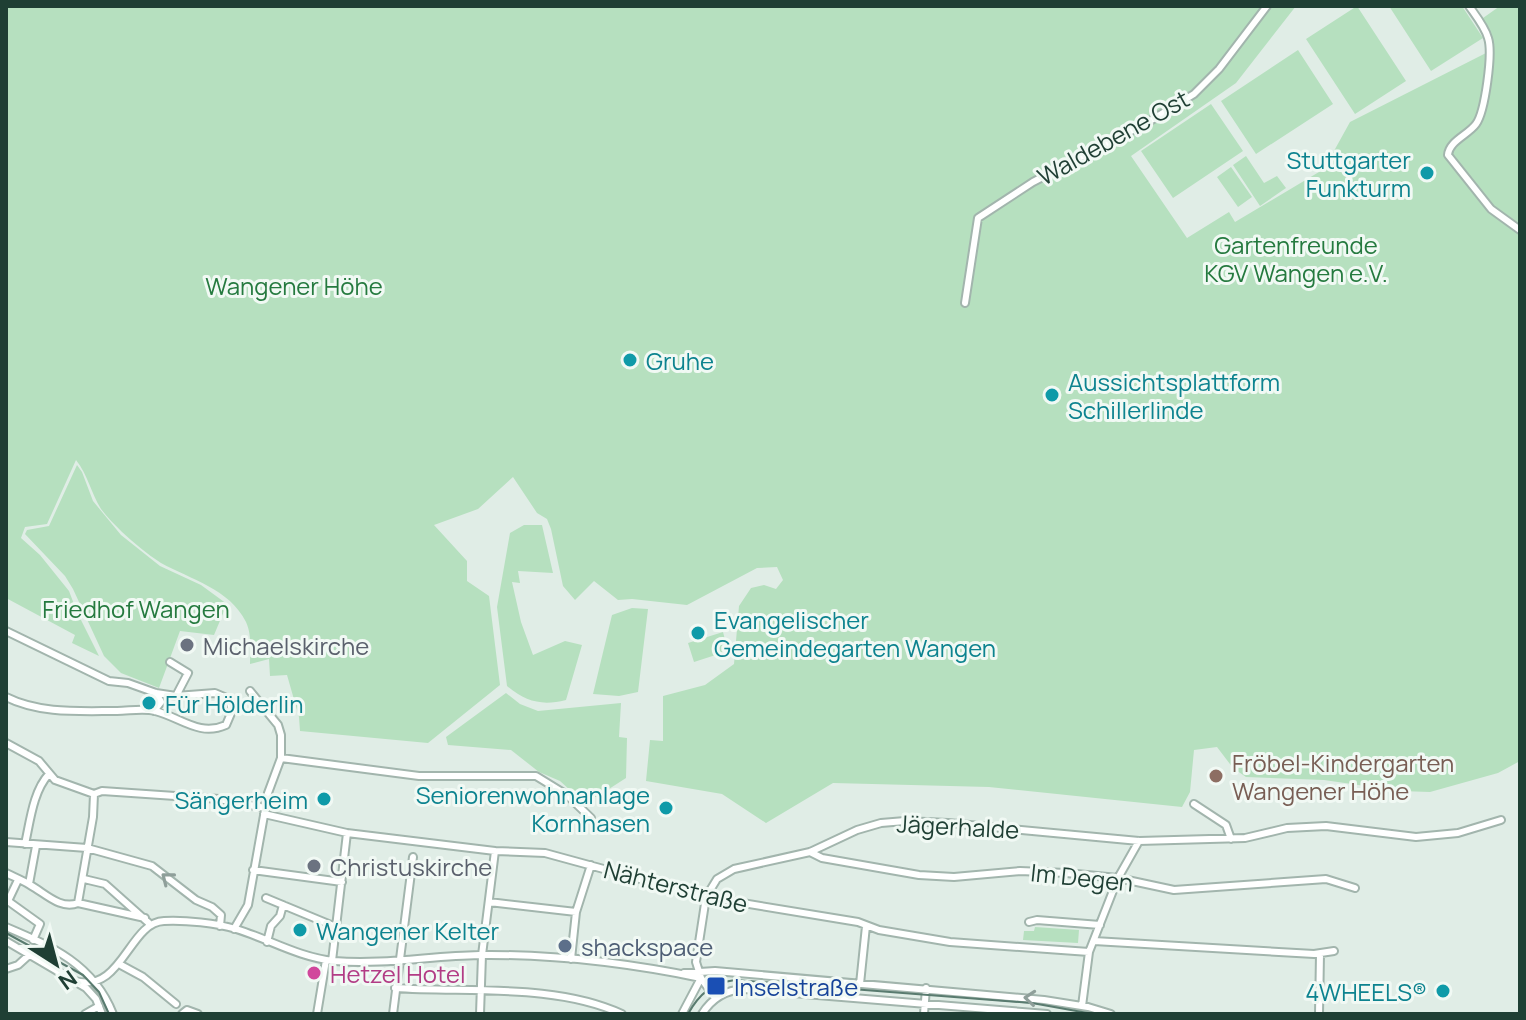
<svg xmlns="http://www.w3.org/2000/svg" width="1526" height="1020" viewBox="0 0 1526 1020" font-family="Manrope,sans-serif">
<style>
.green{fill:#b6e0bf}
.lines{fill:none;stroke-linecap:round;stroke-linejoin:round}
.minor-casing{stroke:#a2b5ad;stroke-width:10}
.minor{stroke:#fff;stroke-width:6}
.tram{stroke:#597b6f;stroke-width:2}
.oneway{stroke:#8f9f9a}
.culture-dot{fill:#0f9aa8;stroke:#f1f9f4;stroke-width:3}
.worship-dot{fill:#6b7280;stroke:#f1f9f4;stroke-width:3}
.education-dot{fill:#8d6e63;stroke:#f1f9f4;stroke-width:3}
.service-dot{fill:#5c6f8a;stroke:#f1f9f4;stroke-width:3}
.hotel-dot{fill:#d1479c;stroke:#f1f9f4;stroke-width:3}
.transit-dot{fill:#1a4fb4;stroke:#f1f9f4;stroke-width:3}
.labels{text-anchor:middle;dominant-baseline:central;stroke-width:6;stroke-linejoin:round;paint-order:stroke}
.street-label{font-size:24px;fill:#1f3f34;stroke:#f1f9f4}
.culture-label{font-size:24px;fill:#0d838f;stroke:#f1f9f4;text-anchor:start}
.park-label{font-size:24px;fill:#257a3f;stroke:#f1f9f4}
.worship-label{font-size:24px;fill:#5b616d;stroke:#f1f9f4;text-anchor:start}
.education-label{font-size:24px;fill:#785e54;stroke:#f1f9f4;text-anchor:start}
.service-label{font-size:24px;fill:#4e5e75;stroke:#f1f9f4;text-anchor:start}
.hotel-label{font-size:24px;fill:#b23c85;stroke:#f1f9f4;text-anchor:start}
.transit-label{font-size:24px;fill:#164399;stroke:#f1f9f4;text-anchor:start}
</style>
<rect width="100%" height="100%" fill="#e0ede6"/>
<path class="green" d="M6,6H1296L1236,83L1131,156L1187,238L1229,212L1235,222L1324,169L1350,122L1486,53L1483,18L1500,6H1520V761L1498,773L1430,792L1400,791L1324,780L1246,777L1233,768L1217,747L1194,750L1190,792L1182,807L989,787L833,783L766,823L722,794L646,781L650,740L663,741V696L705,685L734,664L739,606L751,588L764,585L776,589L783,580L777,567L757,568L687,605L632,599L618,600L594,581L575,600L563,586L551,529L547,519L537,513L513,477L478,509L434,525L467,561V581L489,596L500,685L428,743L300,731L299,717L287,675L270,676L269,659L250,664C250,650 252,635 246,622C230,589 190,579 161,563C147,554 134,543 122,532C115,525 107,517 101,509C91,493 88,475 76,460L47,524L25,527L21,538L40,555L69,591L77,612L99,656L72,643L75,635L6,598Z
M1357,6L1406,81L1355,114L1306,39Z
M1389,6H1462L1483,38L1431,71Z
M1298,50L1333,104L1256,154L1221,101Z
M1211,104L1243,151L1173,198L1141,151Z
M1246,156L1264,183L1277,176L1286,188L1260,206L1233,165Z
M1231,167L1252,197L1238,207L1217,177Z
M77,465L82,472L93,501L121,535L160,566L201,585L227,604L214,635L180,631L159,688L121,673L104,656L73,589L65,576L25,534L27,530L49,526Z
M524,525H542L553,573L518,571L520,583L512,582L521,622L533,655L565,641L582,645L566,700C542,706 526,702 507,686L497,607L510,533Z
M632,608L648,609L638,692L619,696L593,694L612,615Z
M723,632L728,651L694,662L688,643Z
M506,693L520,704L538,711L621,703L619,737L627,738L626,778L598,796L583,802L560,781L539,772L511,750L448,745L446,737Z
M1035,927L1079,930L1078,943L1023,940L1024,931H1034Z"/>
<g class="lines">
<g class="minor-casing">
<path id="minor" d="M1469,6C1476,16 1485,27 1488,38C1493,53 1485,112 1476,124C1468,135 1449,141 1448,155L1491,209L1520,230
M965,303L978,218L1033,182L1150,121L1194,94L1219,69L1267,6
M6,631L109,681L128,683L156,693L176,696L215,693L229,699L232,711L226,725C199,737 180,717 155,711C143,708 129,711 117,711C80,711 40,714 6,697
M170,662L188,673L176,696
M154,711L161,702L156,693
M6,743L39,761L55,780L94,794L102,791L219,799L265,808
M281,758L419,776H536L567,795L591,818
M1194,804L1226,825L1231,839
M264,814L347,833L495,851L545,853L706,897L858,922L879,930L950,942L1089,952
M6,842L87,848L152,866L196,900L212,907L221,915L220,926
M25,844C30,822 33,791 49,774
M810,852L822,858L919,875L954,877L1020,871L1066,873L1118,878L1174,890L1326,879L1355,888
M253,870L342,882
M6,873C14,877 22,880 30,885C45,893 60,910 78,903L145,918
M84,879L105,884L151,925
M18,880L8,901L40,924L33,940
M29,884L36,846
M266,898L336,927
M489,902L576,912
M78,903L93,817L94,794
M1029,922L1037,920L1100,925
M6,927C53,947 93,964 113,1014
M234,929L248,905L268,793L281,758V735L278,725L250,691
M6,941L86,988L96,999L102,1014
M1094,941L1314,954L1334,951
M267,942L271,926L280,916L283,905
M571,959L576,912L591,865
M332,961L347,833
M119,964L143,977L176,1004
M6,969L18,965L29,955
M684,973L715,971L1044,1000L1088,1007L1111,1014
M75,981C122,994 129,922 164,921C186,920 216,923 236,929C269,939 298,957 334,961C383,965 430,956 479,955C553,954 628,963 701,978
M860,984L866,926
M395,988C467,993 555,983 622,1014
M715,998L701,978L696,962L706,897L717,879L734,869L810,852L857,830L881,823L905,821L948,823L1139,841L1245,838L1287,828L1326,826L1416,837L1458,833L1501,820
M1082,1006L1089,952L1118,878L1139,841
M85,1014L99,1006
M182,1014L187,1010L198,1014
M317,1014L326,960
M393,1014L413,857
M480,1014L482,955L495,851
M682,1014L701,978
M702,1014C712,998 725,990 744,989L1047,1014
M924,1014L926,988
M1319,1014L1320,954"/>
</g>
<use href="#minor" class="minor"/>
<path class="tram" d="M6,933L83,975L99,992L109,1014
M688,1014C699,994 712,983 735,980L1032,1003L1093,1014"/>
</g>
<defs><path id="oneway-chevron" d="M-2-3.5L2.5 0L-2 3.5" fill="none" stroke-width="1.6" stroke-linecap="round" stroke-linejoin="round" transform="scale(2)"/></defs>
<g class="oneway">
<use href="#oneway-chevron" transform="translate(167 878) rotate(-142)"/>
<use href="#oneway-chevron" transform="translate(1030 998) rotate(-175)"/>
</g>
<g class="culture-dot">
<circle cx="1427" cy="173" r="8"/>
<circle cx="630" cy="360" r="8"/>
<circle cx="1052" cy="395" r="8"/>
<circle cx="698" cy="633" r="8"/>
<circle cx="149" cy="703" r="8"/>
<circle cx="324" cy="799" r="8"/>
<circle cx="666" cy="808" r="8"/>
<circle cx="300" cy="930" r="8"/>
<circle cx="1443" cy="991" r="8"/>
</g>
<g class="worship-dot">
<circle cx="187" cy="645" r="8"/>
<circle cx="314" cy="866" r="8"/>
</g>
<circle class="education-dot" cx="1216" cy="776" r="8"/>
<circle class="service-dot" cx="565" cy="946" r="8"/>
<circle class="hotel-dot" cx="314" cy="973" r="8"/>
<rect class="transit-dot" x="706" y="976" width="20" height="20" rx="4"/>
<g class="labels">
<g class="street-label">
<text transform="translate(1113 137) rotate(-29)">Waldebene Ost</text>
<text transform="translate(958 826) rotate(3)">Jägerhalde</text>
<text transform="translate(1082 877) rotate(6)">Im Degen</text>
<text transform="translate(676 886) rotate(14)">Nähterstraße</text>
</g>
<g class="culture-label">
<text x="1411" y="159" text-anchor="end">Stuttgarter<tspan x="1411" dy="28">Funkturm</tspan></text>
<text x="646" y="360">Gruhe</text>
<text x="1068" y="381">Aussichtsplattform<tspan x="1068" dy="28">Schillerlinde</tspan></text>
<text x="714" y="619">Evangelischer<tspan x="714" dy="28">Gemeindegarten Wangen</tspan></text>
<text x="165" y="703">Für Hölderlin</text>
<text x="650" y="794" text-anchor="end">Seniorenwohnanlage<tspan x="650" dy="28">Kornhasen</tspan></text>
<text x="308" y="799" text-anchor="end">Sängerheim</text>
<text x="316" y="930">Wangener Kelter</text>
<text x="1427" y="991" text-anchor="end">4WHEELS®</text>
</g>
<g class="park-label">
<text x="1296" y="244">Gartenfreunde<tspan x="1296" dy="28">KGV Wangen e.V.</tspan></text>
<text x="294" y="285">Wangener Höhe</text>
<text x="136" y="608">Friedhof Wangen</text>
</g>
<g class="worship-label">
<text x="203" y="645">Michaelskirche</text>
<text x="330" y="866">Christuskirche</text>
</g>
<g class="education-label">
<text x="1232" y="762">Fröbel-Kindergarten<tspan x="1232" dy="28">Wangener Höhe</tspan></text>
</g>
<g class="service-label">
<text x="581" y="946">shackspace</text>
</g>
<g class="hotel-label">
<text x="330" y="973">Hetzel Hotel</text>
</g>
<g class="transit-label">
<text x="734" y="986">Inselstraße</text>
</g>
</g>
<rect width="1526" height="1020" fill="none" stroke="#1f3f34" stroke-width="16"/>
<g transform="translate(56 964) rotate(144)" stroke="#f1f9f4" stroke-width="6" paint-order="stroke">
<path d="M0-6L14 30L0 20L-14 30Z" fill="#1f3f34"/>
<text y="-12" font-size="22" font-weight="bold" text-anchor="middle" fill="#1f3f34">N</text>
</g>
</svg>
